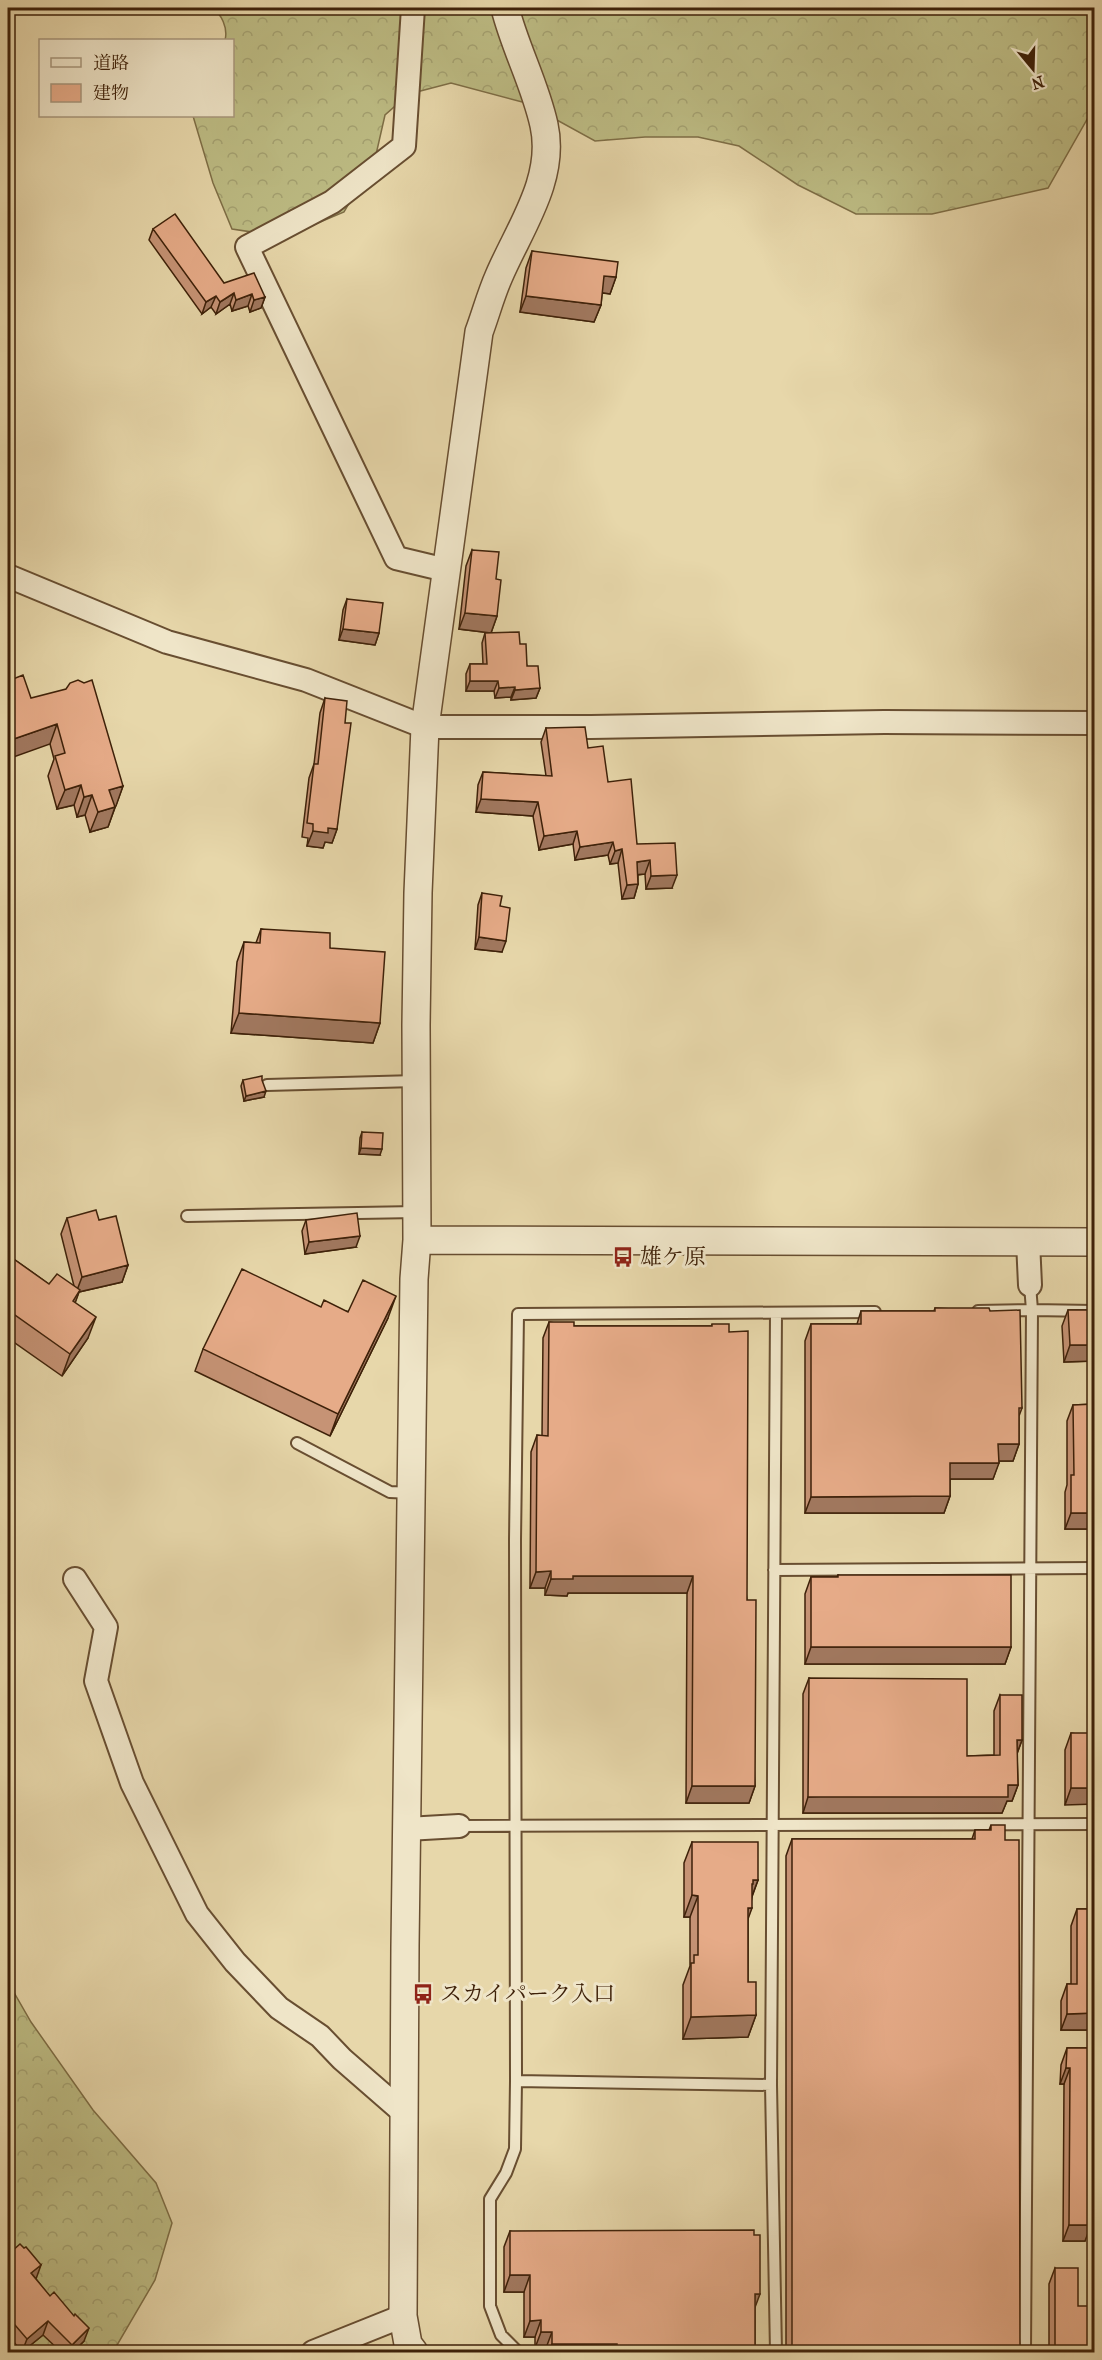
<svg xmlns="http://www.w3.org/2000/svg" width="1102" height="2360" viewBox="0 0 1102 2360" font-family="'IM FELL French Canon','Noto Serif JP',serif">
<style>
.forest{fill:url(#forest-crowns);stroke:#7e6e46;stroke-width:1.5}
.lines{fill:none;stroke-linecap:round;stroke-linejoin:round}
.service-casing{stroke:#684e31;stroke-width:14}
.minor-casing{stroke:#684e31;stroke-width:26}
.tertiary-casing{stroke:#684e31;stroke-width:30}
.service{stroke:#efe5c8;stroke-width:10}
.minor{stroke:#efe5c8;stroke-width:22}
.tertiary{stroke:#efe5c8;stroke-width:27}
.wall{fill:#c69375;stroke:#3e2109;stroke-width:1.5}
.shaded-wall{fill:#a1785f;stroke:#3e2109;stroke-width:1.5}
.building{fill:#e6ab88;stroke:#3e2109;stroke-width:1.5}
.labels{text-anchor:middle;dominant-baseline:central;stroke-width:6;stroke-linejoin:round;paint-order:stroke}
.poi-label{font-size:22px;fill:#3e2109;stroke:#efe5c8;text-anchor:start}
</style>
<defs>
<pattern id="forest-crowns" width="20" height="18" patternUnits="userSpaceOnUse" patternTransform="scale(1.5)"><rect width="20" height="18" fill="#bdbc84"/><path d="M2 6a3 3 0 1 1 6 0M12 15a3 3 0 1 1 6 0" fill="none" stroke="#a4a171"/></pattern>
</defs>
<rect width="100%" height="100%" fill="#e7d7aa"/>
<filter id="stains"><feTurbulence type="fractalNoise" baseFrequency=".00333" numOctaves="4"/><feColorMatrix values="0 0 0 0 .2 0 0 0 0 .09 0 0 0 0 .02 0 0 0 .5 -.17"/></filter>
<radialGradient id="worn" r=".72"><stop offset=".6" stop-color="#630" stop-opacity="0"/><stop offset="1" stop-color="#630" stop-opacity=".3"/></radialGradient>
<path class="forest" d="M211,8H1094V107L1048,188L932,214H856L798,185L739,146L698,137H645L595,141L526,103L451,83L409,94L385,115L375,159L344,212L285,237L232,229L213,183L193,116H232V40H225C228,29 222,13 211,8Z
M8,1982L31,2022L93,2110L156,2183L172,2223L155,2280L113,2352H8Z"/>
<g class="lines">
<g class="service-casing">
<path id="service" d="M267,1085L416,1081
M187,1216L417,1212
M978,1311L1032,1310L1030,1285
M776,1313L771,2085L516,2081L515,1540L518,1314L875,1312
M297,1443L390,1492L411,1493
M774,1570L1094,1568
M459,1826L1094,1824
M516,2081L515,2149L506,2173L490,2199V2306L501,2335L518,2352
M771,2085L776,2352
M1025,2352L1032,1310L1094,1311"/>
</g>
<g class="minor-casing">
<path id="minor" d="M413,8L404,146L332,202L247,247L396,558L446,570
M8,576L167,642L306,680L425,727H591L884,722L1094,723
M1028,1241L1030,1285
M75,1579L106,1627L96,1681L132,1783L197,1914L235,1962L279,2008L320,2036L342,2059L404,2113
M407,1829L459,1826
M313,2352L403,2316"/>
</g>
<g class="tertiary-casing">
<path id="tertiary" d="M417,1240L1094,1242
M414,2352L408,2344L403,2316L405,1946L414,1279L417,1240L416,1025L418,893L425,727L479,332C486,313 491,294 499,276C519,229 556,179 544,125C535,84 515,48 505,8"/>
</g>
<use href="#service" class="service"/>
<use href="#minor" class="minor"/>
<use href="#tertiary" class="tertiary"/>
</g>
<path class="wall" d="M153,229L224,283L265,297L261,308L250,312L248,306L232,311L230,304L216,314L211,307L202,314L149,240Z
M532,251L616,277L610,294L602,293L601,305L594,322L520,312L526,268Z
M472,550L497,616L491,633L459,629L466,566Z
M347,599L379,633L375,645L339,640L343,610Z
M485,633L520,644L527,666L540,688L536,698L511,700V697L495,698L494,691H466V674L470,664H483L482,643Z
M31,698L123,786L108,827L90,832L85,815L77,817L74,805L57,809L48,776L54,759L50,744Z
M325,698L345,723L337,829L332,843L325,842L323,848L307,846L308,838L302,837L309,778L314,764L320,713Z
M546,728L588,748L608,782L637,844L672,888L646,889L645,874L638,875V884L634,898L622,899L618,863L610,864L608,855L575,860L573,844L539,850L533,816L476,812L478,785L483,772L546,776L541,742Z
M482,893L500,906L502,952L475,949L478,905Z
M261,929L330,948L380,1023L373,1043L231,1033L237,962L244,942L256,943Z
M243,1080L264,1097L244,1101L241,1086Z
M362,1132L380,1155L359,1154L360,1138Z
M67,1218L99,1220L128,1265L122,1282L79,1292L75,1302L88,1338L62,1376L8,1338V1255L49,1284L74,1286L61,1234Z
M306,1220L356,1247L305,1254L302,1231Z
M321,1307L388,1318L330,1436L195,1371L203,1349Z
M935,1308L990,1311L1022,1408L1019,1416V1444L1013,1461H999L993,1479H950V1496L944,1513H805V1341L811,1324H857L861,1311H934Z
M1068,1310H1095V1361L1064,1362L1062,1326Z
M549,1322L574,1326H712V1324L747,1600L755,1786L749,1803H686L687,1593H568L567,1596L545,1595V1588H530L531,1452L537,1435L542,1436L543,1338Z
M1095,1404V1529H1065V1492L1067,1485V1421L1073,1405Z
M838,1575L1011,1647L1005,1664H805V1594L811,1577H837Z
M809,1678L967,1756L994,1755V1711L1000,1695L1022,1740L1017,1754L1018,1785L1012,1801H1007L1002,1813H803V1694Z
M1071,1733L1094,1737L1065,1805V1750Z
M991,1825L1020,2352H786V1856L792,1839H972L975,1830H989Z
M692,1842L758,1880L752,1897L748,1918V1982L756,2015L748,2037L683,2039V1985L690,1966V1917H684V1863Z
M1077,1909H1095V2030H1061V2001L1067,1984H1071V1926Z
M1067,2048H1095V2188H1092L1085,2241H1063L1064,2084H1060L1061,2065Z
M510,2231L755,2306V2352H546V2348H535V2337H524V2292H504V2247Z
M8,2245L12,2251L24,2248L36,2279L84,2341L73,2352H61L43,2335L22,2352L8,2335Z
M1055,2268L1078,2306L1095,2352H1049V2284Z"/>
<path class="shaded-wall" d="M604,276L616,277L610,294L598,292Z
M234,293L230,304L216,314L220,302Z
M252,294L248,306L232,311L236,300Z
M216,296L211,307L202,314L206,302Z
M526,296L601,305L594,322L520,312Z
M265,297L261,308L250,312L254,300Z
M465,613L497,616L491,633L459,629Z
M343,629L379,633L375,645L339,640Z
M470,681H498L494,691H466Z
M515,687L511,697L495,698L499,688Z
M540,688L536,698L511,700L515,690Z
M57,724L50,744L8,759V741Z
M81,785L74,805L57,809L65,790Z
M123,786L116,806L102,810L109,790Z
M92,795L85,815L77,817L84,797Z
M481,799L538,802L533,816L476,812Z
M115,807L108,827L90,832L98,812Z
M328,828L337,829L332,843L325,842L323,848L307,846L313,831Z
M577,831L573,844L539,850L544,836Z
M613,842L608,855L575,860L580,847Z
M622,849L618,863L610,864L615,851Z
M650,860L645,874L633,875L637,862Z
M677,875L672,888L646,889L651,876Z
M638,884L634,898L622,899L627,885Z
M479,937L506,941L502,952L475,949Z
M239,1013L380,1023L373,1043L231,1033Z
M266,1091L264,1097L244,1101L246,1096Z
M361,1148L382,1149L380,1155L359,1154Z
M360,1236L356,1247L305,1254L309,1242Z
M128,1265L122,1282L79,1292L72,1312L65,1322L82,1277Z
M396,1296L388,1318L330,1436L338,1414Z
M96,1317L88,1338L62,1376L70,1354Z
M1070,1345H1095V1361L1064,1362Z
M998,1444H1019L1013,1461H992Z
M950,1463H999L993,1479H944Z
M950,1496L944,1513H805L811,1497Z
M1071,1513H1095V1529H1065Z
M551,1571L545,1588H530L536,1572Z
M573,1576H693L687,1593H568L567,1596L545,1595L551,1579Z
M811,1647H1011L1005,1664H805Z
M1017,1740H1022L1016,1756Z
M1008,1785H1018L1012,1801H1007L1002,1813H803L808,1797Z
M692,1786H755L749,1803H686Z
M1071,1788H1095V1804L1065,1805Z
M753,1880H758L750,1901H747Z
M692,1895L698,1896L690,1917H684Z
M748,1908H752L744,1930Z
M1095,2013V2030H1061L1067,2014Z
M756,2015L748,2037L683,2039L691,2017Z
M1066,2068H1070L1064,2084H1060Z
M1092,2171H1095V2188H1086Z
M1069,2225H1091L1085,2241H1063Z
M41,2265L36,2279L31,2273Z
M510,2275H530L524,2292H504Z
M755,2294H760L754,2310Z
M541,2320L535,2337H524L530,2321Z
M48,2321L43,2335L22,2352L27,2339Z
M89,2328L84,2341L73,2352H69L72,2345Z
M541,2332H552L546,2348H535Z
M552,2344H617L614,2352H549Z"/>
<path class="building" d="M175,214L224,283L254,273L265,297L254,300L252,294L236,300L234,293L220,302L216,296L206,302L153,229Z
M532,251L618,262L616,277L604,276L601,305L526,296Z
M472,550L499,552L496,579L501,580L497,616L465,613Z
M347,599L383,603L379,633L343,629Z
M519,632L520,644H526L527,666H538L540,688L515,690V687L499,688L498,681H470V664H487L485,633Z
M23,675L31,698L66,689L70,683L78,680L84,683L92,680L123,786L109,790L115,807L98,812L92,795L84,797L81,785L65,790L55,756L65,753L57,724L8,741V681Z
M325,698L347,701L345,723H351L337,829L328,828V833L313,831V824L307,823L314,764H318Z
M585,727L588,748L603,746L608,782L631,779L637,844L675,843L677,875L651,876L650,860L637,862L638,884L627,885L622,849L615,851L613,842L580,847L577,831L544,836L538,802L481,799L483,772L552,776L546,728Z
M482,893L502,896L500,906L510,908L506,941L479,937Z
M261,929L330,933V948L385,952L380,1023L239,1013L244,942L260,943Z
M262,1076V1080L266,1091L246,1096L243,1080Z
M362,1132L383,1133L382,1149L361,1148Z
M96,1210L99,1220L116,1216L128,1265L82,1277L67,1218Z
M357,1213L360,1236L309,1242L306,1220Z
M8,1255L49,1284L57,1274L80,1290L73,1301L96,1317L70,1354L8,1310Z
M242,1269L321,1307L324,1300L348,1312L363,1280L396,1296L338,1414L203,1349Z
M935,1308H989L990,1311L1020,1310L1022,1408H1019V1444H998L999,1463H950V1496L811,1497V1324H861V1311H935Z
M1068,1310H1095V1345H1070Z
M549,1322H574V1326H712V1324H729V1332L748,1331L747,1600H756L755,1786H692L693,1576H573V1579H551V1571L536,1572L537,1435L548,1436Z
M1095,1404V1513H1071V1475H1074L1073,1405Z
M838,1575H1011V1647H811V1577H838Z
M809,1678L967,1679V1756L1000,1755V1695H1022V1740H1017L1018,1785H1008V1797H808Z
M1071,1733H1094L1095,1788H1071Z
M991,1825H1005V1840H1019L1020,2352H792V1839H975V1830H991Z
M692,1842H758V1880H753V1884H752V1908H748V1982H756V2015L691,2017V1963H694V1955H698V1896L692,1895Z
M1077,1909H1095V2013L1067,2014V1984H1077Z
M1067,2048H1095V2171H1092L1091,2225H1069L1070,2068H1066Z
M754,2230V2235H760V2294H755V2352H617V2344H552V2332H541V2320L530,2321V2275H510V2231Z
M20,2244L24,2248L26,2247L41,2265L31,2273L50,2296L54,2292L74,2316L75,2314L89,2328L72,2345L48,2321L27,2339L9,2318L12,2315L8,2309V2245L12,2251Z
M1055,2268H1078V2306H1095V2352H1055Z"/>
<defs>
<g id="bus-bare" transform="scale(1.62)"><path d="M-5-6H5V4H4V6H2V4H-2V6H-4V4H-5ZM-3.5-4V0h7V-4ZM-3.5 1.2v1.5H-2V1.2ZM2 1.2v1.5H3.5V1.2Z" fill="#8f2418" stroke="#efe5c8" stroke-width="2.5" paint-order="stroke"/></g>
</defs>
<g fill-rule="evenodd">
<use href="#bus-bare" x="623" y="1257"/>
<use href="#bus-bare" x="423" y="1994"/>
</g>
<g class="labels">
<g class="poi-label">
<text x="640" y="1257">雄ケ原</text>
<text x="440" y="1994">スカイパーク入口</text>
</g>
</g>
<rect width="1102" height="2360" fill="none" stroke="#e7d7aa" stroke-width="30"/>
<rect x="9" y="9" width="1084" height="2342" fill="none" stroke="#3e2109" stroke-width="3"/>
<rect x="15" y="15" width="1072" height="2330" fill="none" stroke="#3e2109" stroke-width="1.5"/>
<rect x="39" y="39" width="195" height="78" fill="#efe5c8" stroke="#a8977c" stroke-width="1.5"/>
<rect x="51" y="58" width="30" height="9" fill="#efe5c8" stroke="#a8977c" stroke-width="1.5"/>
<text x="93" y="69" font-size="18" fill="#3e2109">道路</text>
<rect x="51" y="84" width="30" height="18" fill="#e6ab88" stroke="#a8977c" stroke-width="1.5"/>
<text x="93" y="99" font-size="18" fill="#3e2109">建物</text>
<g transform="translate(1033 69) rotate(161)" stroke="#efe5c8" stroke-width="4.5" paint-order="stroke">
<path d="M0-4.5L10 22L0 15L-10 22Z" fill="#3e2109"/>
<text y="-9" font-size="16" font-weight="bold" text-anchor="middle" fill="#3e2109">N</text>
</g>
<rect width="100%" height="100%" filter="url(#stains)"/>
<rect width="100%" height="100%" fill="url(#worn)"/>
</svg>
